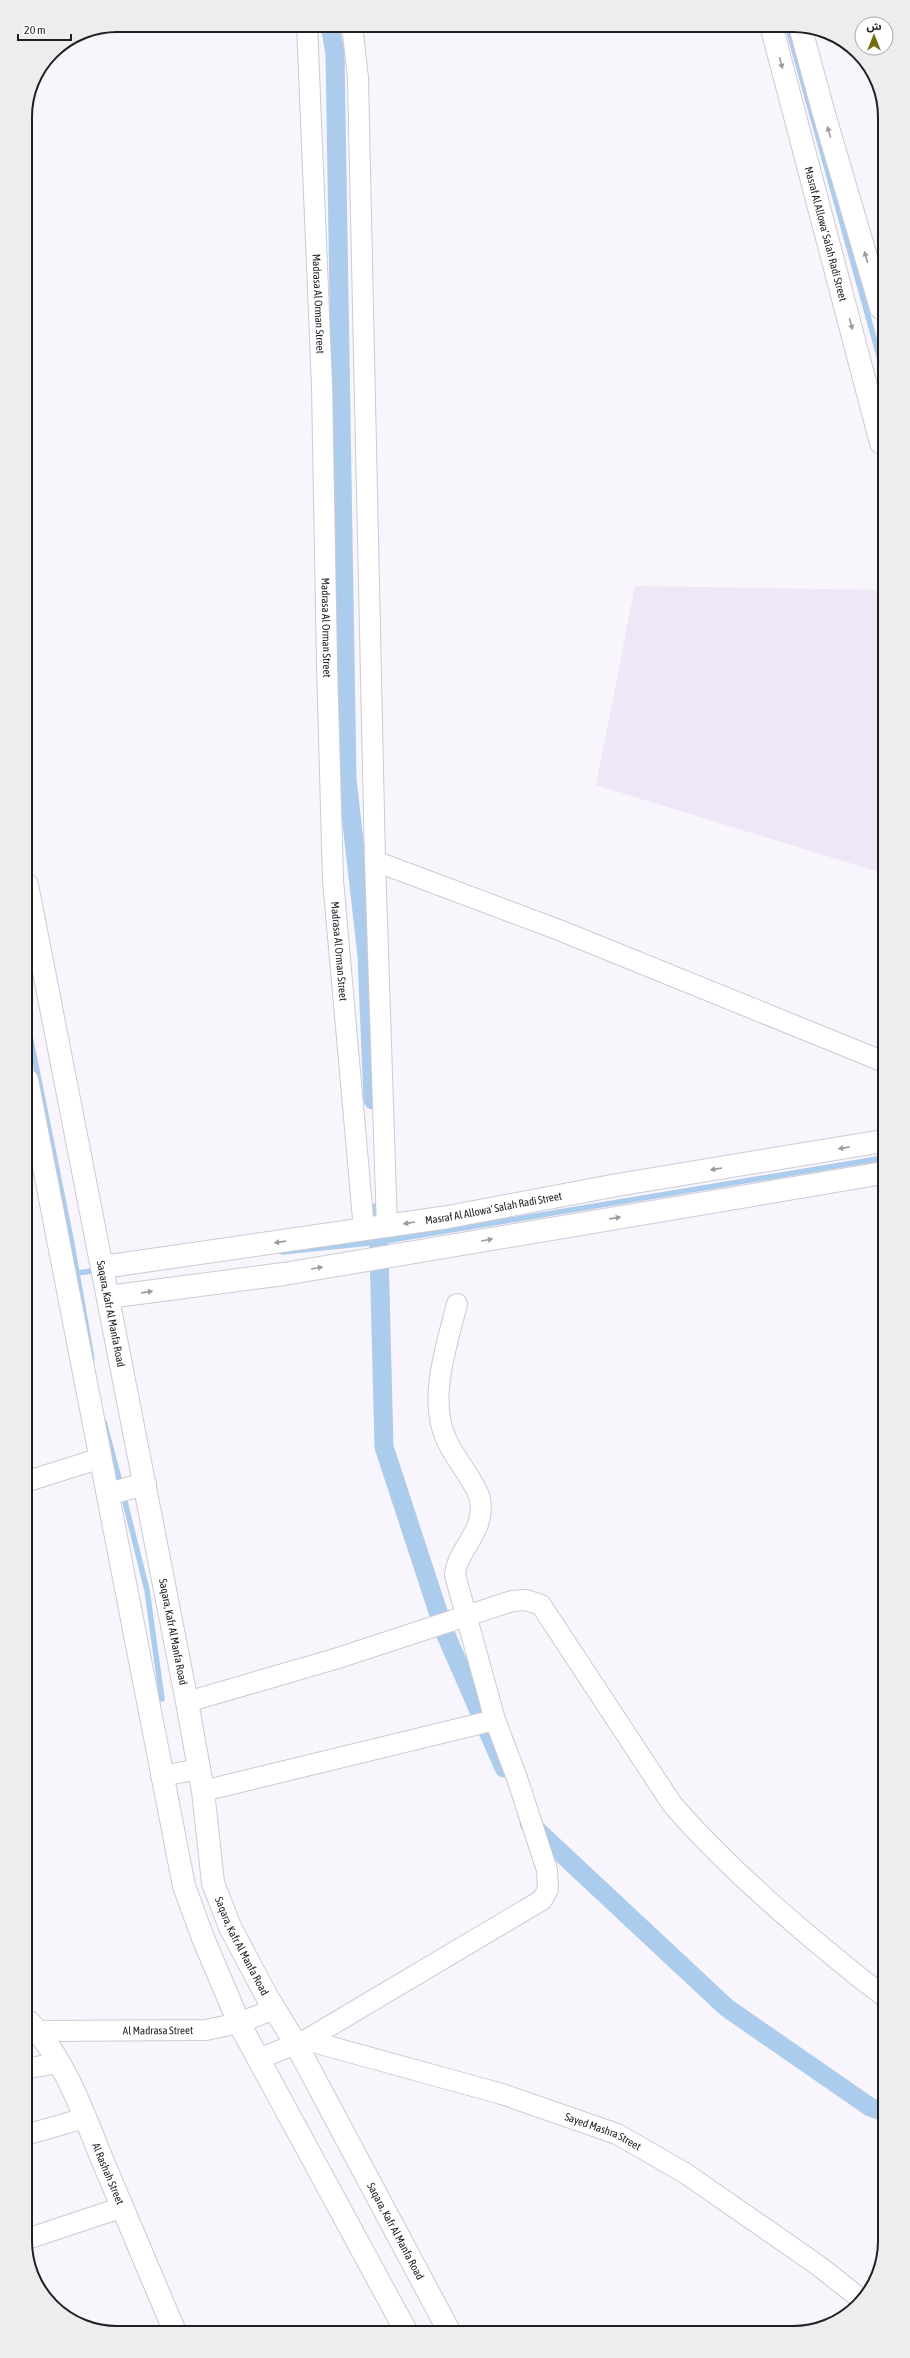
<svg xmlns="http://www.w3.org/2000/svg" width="910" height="2358" viewBox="0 0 910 2358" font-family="'Asap Condensed','Noto Sans Arabic',sans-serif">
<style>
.built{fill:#ede7f7}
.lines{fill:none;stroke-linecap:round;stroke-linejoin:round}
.stream{stroke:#abccec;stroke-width:5.5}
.canal{stroke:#abccec;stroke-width:19}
.minor-casing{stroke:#cdcad3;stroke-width:22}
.tertiary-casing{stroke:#cdcad3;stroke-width:24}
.minor{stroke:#fff;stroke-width:20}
.tertiary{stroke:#fff;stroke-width:22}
.oneway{fill:#9b9a9c}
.labels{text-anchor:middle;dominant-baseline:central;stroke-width:3.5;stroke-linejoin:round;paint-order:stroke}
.street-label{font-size:11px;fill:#201f22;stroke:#fff}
.rim{fill:none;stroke:#201f22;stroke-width:2}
</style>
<rect width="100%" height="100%" fill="#f8f5fd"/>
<path class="built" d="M635,586L881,590L882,873L596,785Z"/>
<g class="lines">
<path class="stream" d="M787,25L881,363
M27,1021L71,1239L92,1359
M282,1252L379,1242L883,1158
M77,1273L92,1271
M104,1422L121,1486
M123,1494L147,1590L162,1699"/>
<path class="canal" d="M330,25L335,54L347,779L367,956L373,1100
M378,1212L384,1447L445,1633L504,1768
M529,1823L727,2008L870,2107L885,2112"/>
<g class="minor-casing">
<g id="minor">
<path id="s1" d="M307,25L322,386L327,664L333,880L364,1230"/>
<path d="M352,25L358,78L375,861L387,1226"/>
<path d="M375,861L559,930L882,1061"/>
<path d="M28,1481L101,1458"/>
<path d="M187,1702L335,1659L512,1601L526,1600L541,1605L672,1804C715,1854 765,1899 815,1941C838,1960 860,1979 884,1996"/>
<path d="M161,1776L200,1769"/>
<path d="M203,1791L495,1720"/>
<path id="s2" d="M38,2031L206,2030L239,2023L274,2009"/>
<path id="s3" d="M306,2040L502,2094L617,2134L685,2173L819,2266L862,2300"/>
<path d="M258,2059L306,2040L542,1900L548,1889L547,1870L517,1778L495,1720L455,1575C457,1548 486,1533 480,1499C478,1487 453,1455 447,1441C427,1400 447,1345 457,1304"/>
<path d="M29,2068L59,2063"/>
<path d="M29,2134L85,2118"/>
<path d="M30,2238L123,2207"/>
</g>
</g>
<g class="tertiary-casing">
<g id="tertiary">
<path id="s4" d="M771,25L881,443"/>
<path d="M800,26L824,114L881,308"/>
<path id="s5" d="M27,885L187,1702L203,1791L213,1883L230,1927L266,1995L296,2044L449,2331"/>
<path d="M27,1080L184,1886L203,1938L239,2023L406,2331"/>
<path id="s6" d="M103,1267L448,1217L617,1185L883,1141"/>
<path d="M108,1297L284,1274L883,1173"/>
<path d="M108,1494L145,1484"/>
<path id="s7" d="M29,2022C66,2060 84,2116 104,2164C128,2220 151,2276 175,2332"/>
</g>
</g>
<use href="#minor" class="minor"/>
<use href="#tertiary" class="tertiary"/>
</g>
<defs><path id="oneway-solid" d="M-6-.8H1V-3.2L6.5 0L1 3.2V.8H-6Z"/></defs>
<g class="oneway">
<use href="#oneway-solid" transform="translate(781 63) rotate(75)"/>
<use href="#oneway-solid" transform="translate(829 132) rotate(-106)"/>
<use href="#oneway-solid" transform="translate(866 257) rotate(-106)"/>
<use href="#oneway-solid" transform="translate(851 324) rotate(75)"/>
<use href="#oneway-solid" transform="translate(844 1148) rotate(171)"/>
<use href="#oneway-solid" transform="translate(716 1169) rotate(171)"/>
<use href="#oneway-solid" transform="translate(615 1218) rotate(-9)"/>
<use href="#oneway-solid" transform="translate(409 1223) rotate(171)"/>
<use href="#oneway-solid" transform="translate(487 1240) rotate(-10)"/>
<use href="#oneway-solid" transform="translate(280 1242) rotate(172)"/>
<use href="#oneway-solid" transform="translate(317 1268) rotate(-10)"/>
<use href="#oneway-solid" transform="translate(147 1292) rotate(-8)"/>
</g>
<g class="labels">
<g class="street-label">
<text stroke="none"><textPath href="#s4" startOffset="216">Masraf Al Allowa' Salah Radi Street</textPath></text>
<text stroke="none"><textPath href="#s1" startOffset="279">Madrasa Al Orman Street</textPath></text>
<text stroke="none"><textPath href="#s1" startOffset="603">Madrasa Al Orman Street</textPath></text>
<text stroke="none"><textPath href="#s1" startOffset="927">Madrasa Al Orman Street</textPath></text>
<text stroke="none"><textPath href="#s6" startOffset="395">Masraf Al Allowa' Salah Radi Street</textPath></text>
<text stroke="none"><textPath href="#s5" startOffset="437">Saqara, Kafr Al Manfa Road</textPath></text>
<text stroke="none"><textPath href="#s5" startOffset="761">Saqara, Kafr Al Manfa Road</textPath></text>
<text stroke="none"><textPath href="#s5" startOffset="1085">Saqara, Kafr Al Manfa Road</textPath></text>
<text stroke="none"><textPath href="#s2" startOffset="120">Al Madrasa Street</textPath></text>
<text stroke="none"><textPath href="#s3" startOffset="311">Sayed Mashra Street</textPath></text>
<text stroke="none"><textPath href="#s7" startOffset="172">Al Rashah Street</textPath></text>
<text stroke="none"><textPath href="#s5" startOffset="1409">Saqara, Kafr Al Manfa Road</textPath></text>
</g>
</g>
<path d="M0 0H910V2358H0ZM117 32H793A85 85 0 0 1 878 117V2241A85 85 0 0 1 793 2326H117A85 85 0 0 1 32 2241V117A85 85 0 0 1 117 32Z" fill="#ededed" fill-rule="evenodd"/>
<path class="rim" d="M117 32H793A85 85 0 0 1 878 117V2241A85 85 0 0 1 793 2326H117A85 85 0 0 1 32 2241V117A85 85 0 0 1 117 32Z"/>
<g transform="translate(874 36)"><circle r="19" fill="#ffffff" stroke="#a6a5a7"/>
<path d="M0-3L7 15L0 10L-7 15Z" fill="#706e0f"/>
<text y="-6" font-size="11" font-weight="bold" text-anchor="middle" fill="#201f22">ش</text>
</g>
<path d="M18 34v6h53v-6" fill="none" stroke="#201f22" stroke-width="2"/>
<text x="24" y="34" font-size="12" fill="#201f22" stroke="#ffffff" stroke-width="3" paint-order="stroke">20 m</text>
</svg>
